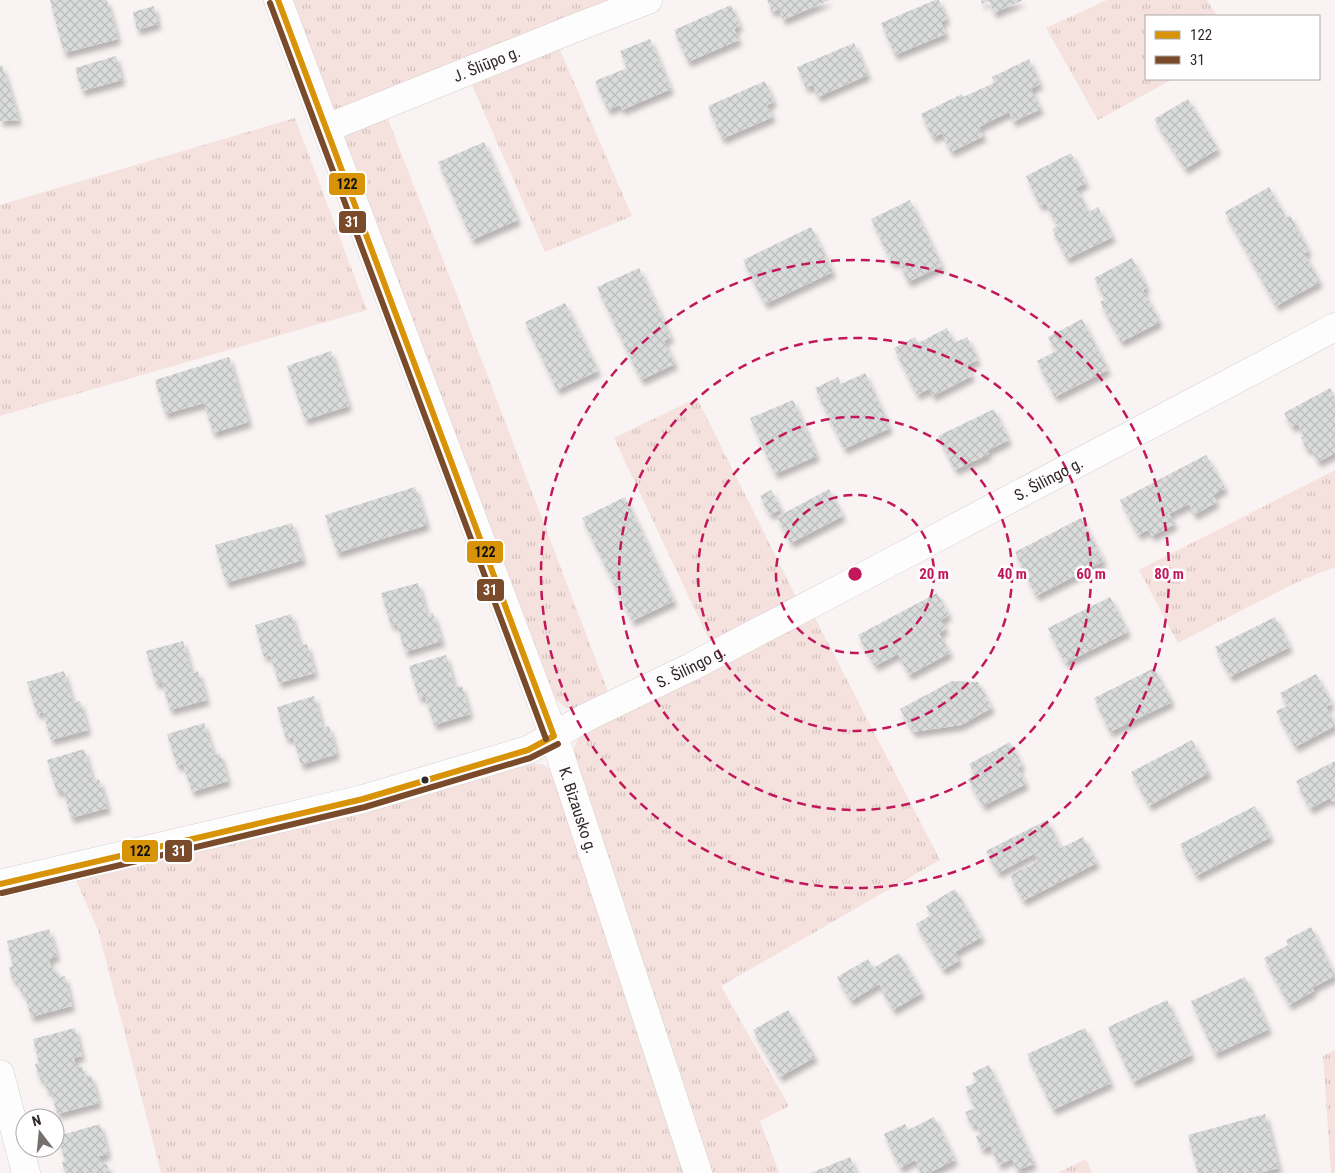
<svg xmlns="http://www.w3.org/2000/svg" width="1335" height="1173" viewBox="0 0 1335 1173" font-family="'Roboto Condensed',sans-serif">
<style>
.grass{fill:url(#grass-tufts)}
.building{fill:url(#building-cross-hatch);filter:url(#shadow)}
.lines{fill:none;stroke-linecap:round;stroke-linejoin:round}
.minor-casing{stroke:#d6cfce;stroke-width:29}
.minor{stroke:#fefdfd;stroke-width:28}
.bus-1-casing{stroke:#fff;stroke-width:10}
.bus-2-casing{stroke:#fff;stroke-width:10}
.bus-1{stroke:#d99306;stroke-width:6}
.bus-2{stroke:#7a4b2a;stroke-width:6}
.ring{fill:none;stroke:#c2185b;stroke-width:2.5;stroke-dasharray:9 6}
.bus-dot{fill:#302726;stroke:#fff;stroke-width:2}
.labels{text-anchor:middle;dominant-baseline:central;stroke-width:5;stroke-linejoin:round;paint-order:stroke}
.street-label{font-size:16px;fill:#302726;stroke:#fff}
.centre{fill:#c2185b;stroke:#fff;stroke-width:2.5}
.ring-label{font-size:15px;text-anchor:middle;font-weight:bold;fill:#c2185b;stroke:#fff;stroke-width:5;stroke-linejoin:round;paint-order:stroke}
.line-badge{stroke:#fff;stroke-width:2}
.badge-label{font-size:14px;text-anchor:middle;font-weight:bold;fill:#fff}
.pale-badge-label{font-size:14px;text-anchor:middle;font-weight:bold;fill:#111}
</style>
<defs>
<pattern id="grass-tufts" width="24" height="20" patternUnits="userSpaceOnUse" patternTransform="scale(1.25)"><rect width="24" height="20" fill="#f5e1de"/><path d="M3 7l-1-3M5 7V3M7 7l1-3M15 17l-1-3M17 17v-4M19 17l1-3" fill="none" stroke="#d2c1be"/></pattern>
<pattern id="building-cross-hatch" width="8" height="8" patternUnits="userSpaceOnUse" patternTransform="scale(1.25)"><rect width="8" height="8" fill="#dadcdc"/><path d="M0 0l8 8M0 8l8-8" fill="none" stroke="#bbbdbd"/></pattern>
<filter id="shadow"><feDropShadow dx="3" dy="5.5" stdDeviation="2.5" flood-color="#0004"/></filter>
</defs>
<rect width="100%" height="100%" fill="#f9f4f3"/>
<path class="grass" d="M289,0H615L550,27L632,216L545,252L462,62L379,97L455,290L610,697L581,710L566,708L553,697L453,438L349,148Z
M1107,0H1207L1217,16H1146V79H1173L1098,120L1046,28Z
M295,118L367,310L0,416V205Z
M697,398L797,599L711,644L614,438Z
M1335,470V567L1295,583L1178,643L1139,570Z
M815,618L940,860L721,986L789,1106L760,1121L779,1173H711L574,756V747L579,737Z
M532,763L545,765L554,774L684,1173H161L98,930L75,878L350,813Z
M1335,1050V1173H1331L1323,1056Z
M1086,1159L1092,1173H1057Z"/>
<path class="building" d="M50,0H107L118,39L64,53Z
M767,0H830L783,20L779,9L772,12Z
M935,0H939L947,19L941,22L946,34L895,55L881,23Z
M981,0H1023L994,13L989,1L982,4Z
M731,5L740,26L734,29L739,40L688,62L674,30Z
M154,6L158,24L137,30L133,12Z
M650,39L671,89L622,110L620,105L608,110L595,81L627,68L620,51Z
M854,43L868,75L818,97L813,85L806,88L797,67Z
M116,56L122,80L82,91L75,68Z
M1029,59L1040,84L1031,89L1041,109L1013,122L1009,112L979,127L984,136L951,152L942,133L933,138L921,114L962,94L963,97L994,83L992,77Z
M2,65L19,120L0,121V66Z
M765,81L774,102L767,105L773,117L722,139L708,106Z
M1188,99L1218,149L1185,169L1154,119Z
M484,142L518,220L472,240L438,162Z
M1071,153L1086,183L1076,188L1089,212L1098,207L1113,237L1067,259L1052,229L1058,226L1051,214L1046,203L1040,206L1026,176Z
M1269,187L1286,218L1290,215L1309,251L1304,253L1320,282L1276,306L1225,212Z
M910,200L942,266L908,282L898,260L892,263L871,219Z
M811,227L833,272L765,304L743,260Z
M1132,258L1147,287L1143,290L1160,322L1121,342L1100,302L1105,299L1094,278Z
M639,268L671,337L664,341L675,364L641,380L597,287Z
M565,303L598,371L557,390L525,322Z
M1082,319L1108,370L1055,397L1037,361L1056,351L1048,337Z
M947,328L954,343L967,337L978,360L967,365L972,376L933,396L929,389L917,395L894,348L915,337L918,343Z
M331,351L349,406L305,420L287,366Z
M229,357L249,422L213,433L204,403L165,414L155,380Z
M865,373L890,428L844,449L815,388L838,377L841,384Z
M1330,388L1335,398V453L1318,462L1311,448L1307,450L1301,438L1304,436L1298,424L1292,427L1284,413Z
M793,400L817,456L775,474L750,418Z
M994,409L1009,440L987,451L989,454L955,470L938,436Z
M1206,455L1225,488L1213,495L1217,502L1194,515L1189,504L1169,514L1175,524L1152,536L1148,530L1138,535L1120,500Z
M415,487L427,525L337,553L325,515Z
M829,489L843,516L791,543L777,517Z
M771,490L781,509L770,515L760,496Z
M625,497L674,601L632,621L582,518Z
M1081,518L1104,561L1036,596L1015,552Z
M292,523L303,560L226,583L215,545Z
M418,583L427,614L433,613L442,641L405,652L397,624L391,625L381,593Z
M937,593L949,615L941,620L946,629L939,633L950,653L909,675L898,654L875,666L858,635Z
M1110,597L1128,632L1065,663L1048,628Z
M291,614L301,646L307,644L315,673L279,683L270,655L264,657L255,625Z
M1275,617L1290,647L1230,677L1215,647Z
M183,641L192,673L198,671L207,700L170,710L162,682L156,684L146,651Z
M446,655L455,687L462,686L470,714L434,725L425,696L419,698L409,666Z
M1154,668L1172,702L1110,732L1094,698Z
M64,671L73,703L80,701L88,730L51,740L43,712L37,714L27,682Z
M1316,674L1332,704L1326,707L1335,726L1295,747L1276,711L1287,706L1280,693Z
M952,681L978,682L992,708L961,725L913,732L900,709Z
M314,696L323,728L329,726L337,754L301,765L293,737L286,739L277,707Z
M204,723L214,755L220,753L228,781L192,792L183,764L177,766L167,734Z
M1192,740L1209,773L1149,806L1131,772Z
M1010,742L1022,765L1018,768L1026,784L983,806L968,779L975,775L969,764Z
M84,749L93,781L99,779L108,808L71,818L63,790L57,792L47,760Z
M1335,761V801L1332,802L1330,798L1310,809L1296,781Z
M1255,806L1271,837L1196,876L1180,844Z
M1047,820L1061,848L1083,837L1097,863L1023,901L1010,875L1038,861L1034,854L998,873L986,851Z
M955,889L982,937L955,952L960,960L943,970L916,924L931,915L926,906Z
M1311,927L1335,976L1312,988L1314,991L1289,1005L1264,958L1288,945L1286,940Z
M49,929L57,956L49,959L51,968L54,967L58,978L65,976L72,1006L31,1017L24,992H21L17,980L13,981L9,967L13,966L7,941Z
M899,953L922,993L893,1010L879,984L851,1001L837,977L868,959L873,968Z
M1245,977L1269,1029L1215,1054L1191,1001Z
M1167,1000L1192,1055L1133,1082L1108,1027Z
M788,1010L815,1057L780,1077L753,1030Z
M75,1028L82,1056L74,1058L76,1067L82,1066L85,1077L91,1075L99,1103L57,1114L51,1090L47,1091L44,1079L40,1080L35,1064L39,1063L33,1039Z
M1085,1028L1111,1083L1053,1110L1027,1054Z
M989,1065L1034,1164L1017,1170L1012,1159L999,1165L990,1146L982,1150L976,1136L981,1134L979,1129L976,1123L972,1126L965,1112L975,1108L965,1087L977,1082L972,1073Z
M1265,1114L1279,1168L1259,1173H1198L1188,1135Z
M934,1117L955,1160L929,1173H921L915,1160L900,1168L884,1134L905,1124L908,1130Z
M100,1124L108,1154L99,1156L102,1165L107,1164L109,1173H65L62,1162L65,1161L58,1136Z
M850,1157L856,1173H811Z"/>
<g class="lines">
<g class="minor-casing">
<g id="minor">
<path id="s1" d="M278,0L554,736L698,1173"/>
<path id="s2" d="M327,128L575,28L648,0"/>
<path id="s3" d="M0,884L363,799L528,750L589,716L691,667L851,583L1335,327"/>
<path d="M0,1074L26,1173"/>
</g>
</g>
<use href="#minor" class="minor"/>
<g class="bus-1-casing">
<path id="bus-1" d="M278,0L554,736
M0,884L363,799L528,750L554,736"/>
</g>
<g class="bus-2-casing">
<path id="bus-2" d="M270,3L546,739
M2,893L365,807L530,758L558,744"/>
</g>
<use href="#bus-1" class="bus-1"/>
<use href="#bus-2" class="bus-2"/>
</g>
<g class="ring">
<circle cx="855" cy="574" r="79"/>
<circle cx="855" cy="574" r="157"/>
<circle cx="855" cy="574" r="236"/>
<circle cx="855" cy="574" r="314"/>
</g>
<circle class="bus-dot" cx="425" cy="780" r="4.5"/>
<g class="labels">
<g class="street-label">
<text stroke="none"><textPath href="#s2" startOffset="172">J. Šliūpo g.</textPath></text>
<text stroke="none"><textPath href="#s3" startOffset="1132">S. Šilingo g.</textPath></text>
<text stroke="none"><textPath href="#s3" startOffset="728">S. Šilingo g.</textPath></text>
<text stroke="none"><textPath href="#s1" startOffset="864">K. Bizausko g.</textPath></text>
</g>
</g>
<circle cx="855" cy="574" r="8" class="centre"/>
<g class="ring-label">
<text x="934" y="579">20 m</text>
<text x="1012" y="579">40 m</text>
<text x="1091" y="579">60 m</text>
<text x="1169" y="579">80 m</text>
</g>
<g class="line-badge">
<rect x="328" y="172" width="38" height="24" rx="5" fill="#d99306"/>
<rect x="338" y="210" width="29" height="24" rx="5" fill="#7a4b2a"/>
<rect x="466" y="540" width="38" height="24" rx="5" fill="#d99306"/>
<rect x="476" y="578" width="29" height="24" rx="5" fill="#7a4b2a"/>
<rect x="164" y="839" width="29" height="24" rx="5" fill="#7a4b2a"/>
<rect x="121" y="839" width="38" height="24" rx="5" fill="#d99306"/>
</g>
<g class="badge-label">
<text x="352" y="227">31</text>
<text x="490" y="595">31</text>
<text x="179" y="856">31</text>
</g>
<g class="pale-badge-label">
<text x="347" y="189">122</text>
<text x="485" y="557">122</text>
<text x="140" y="856">122</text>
</g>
<rect x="1145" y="15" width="175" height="65" fill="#ffffff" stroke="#aca9a8"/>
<rect x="1155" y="31" width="25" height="8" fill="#d99306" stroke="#aca9a8"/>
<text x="1190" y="40" font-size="15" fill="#302726">122</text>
<rect x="1155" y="56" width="25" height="8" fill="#7a4b2a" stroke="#aca9a8"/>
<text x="1190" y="65" font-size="15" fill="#302726">31</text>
<g transform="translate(40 1133) rotate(344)"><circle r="24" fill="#ffffff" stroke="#aca9a8"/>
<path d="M0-4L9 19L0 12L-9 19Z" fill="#766f6e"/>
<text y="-8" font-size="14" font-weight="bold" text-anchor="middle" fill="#302726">N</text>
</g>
</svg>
